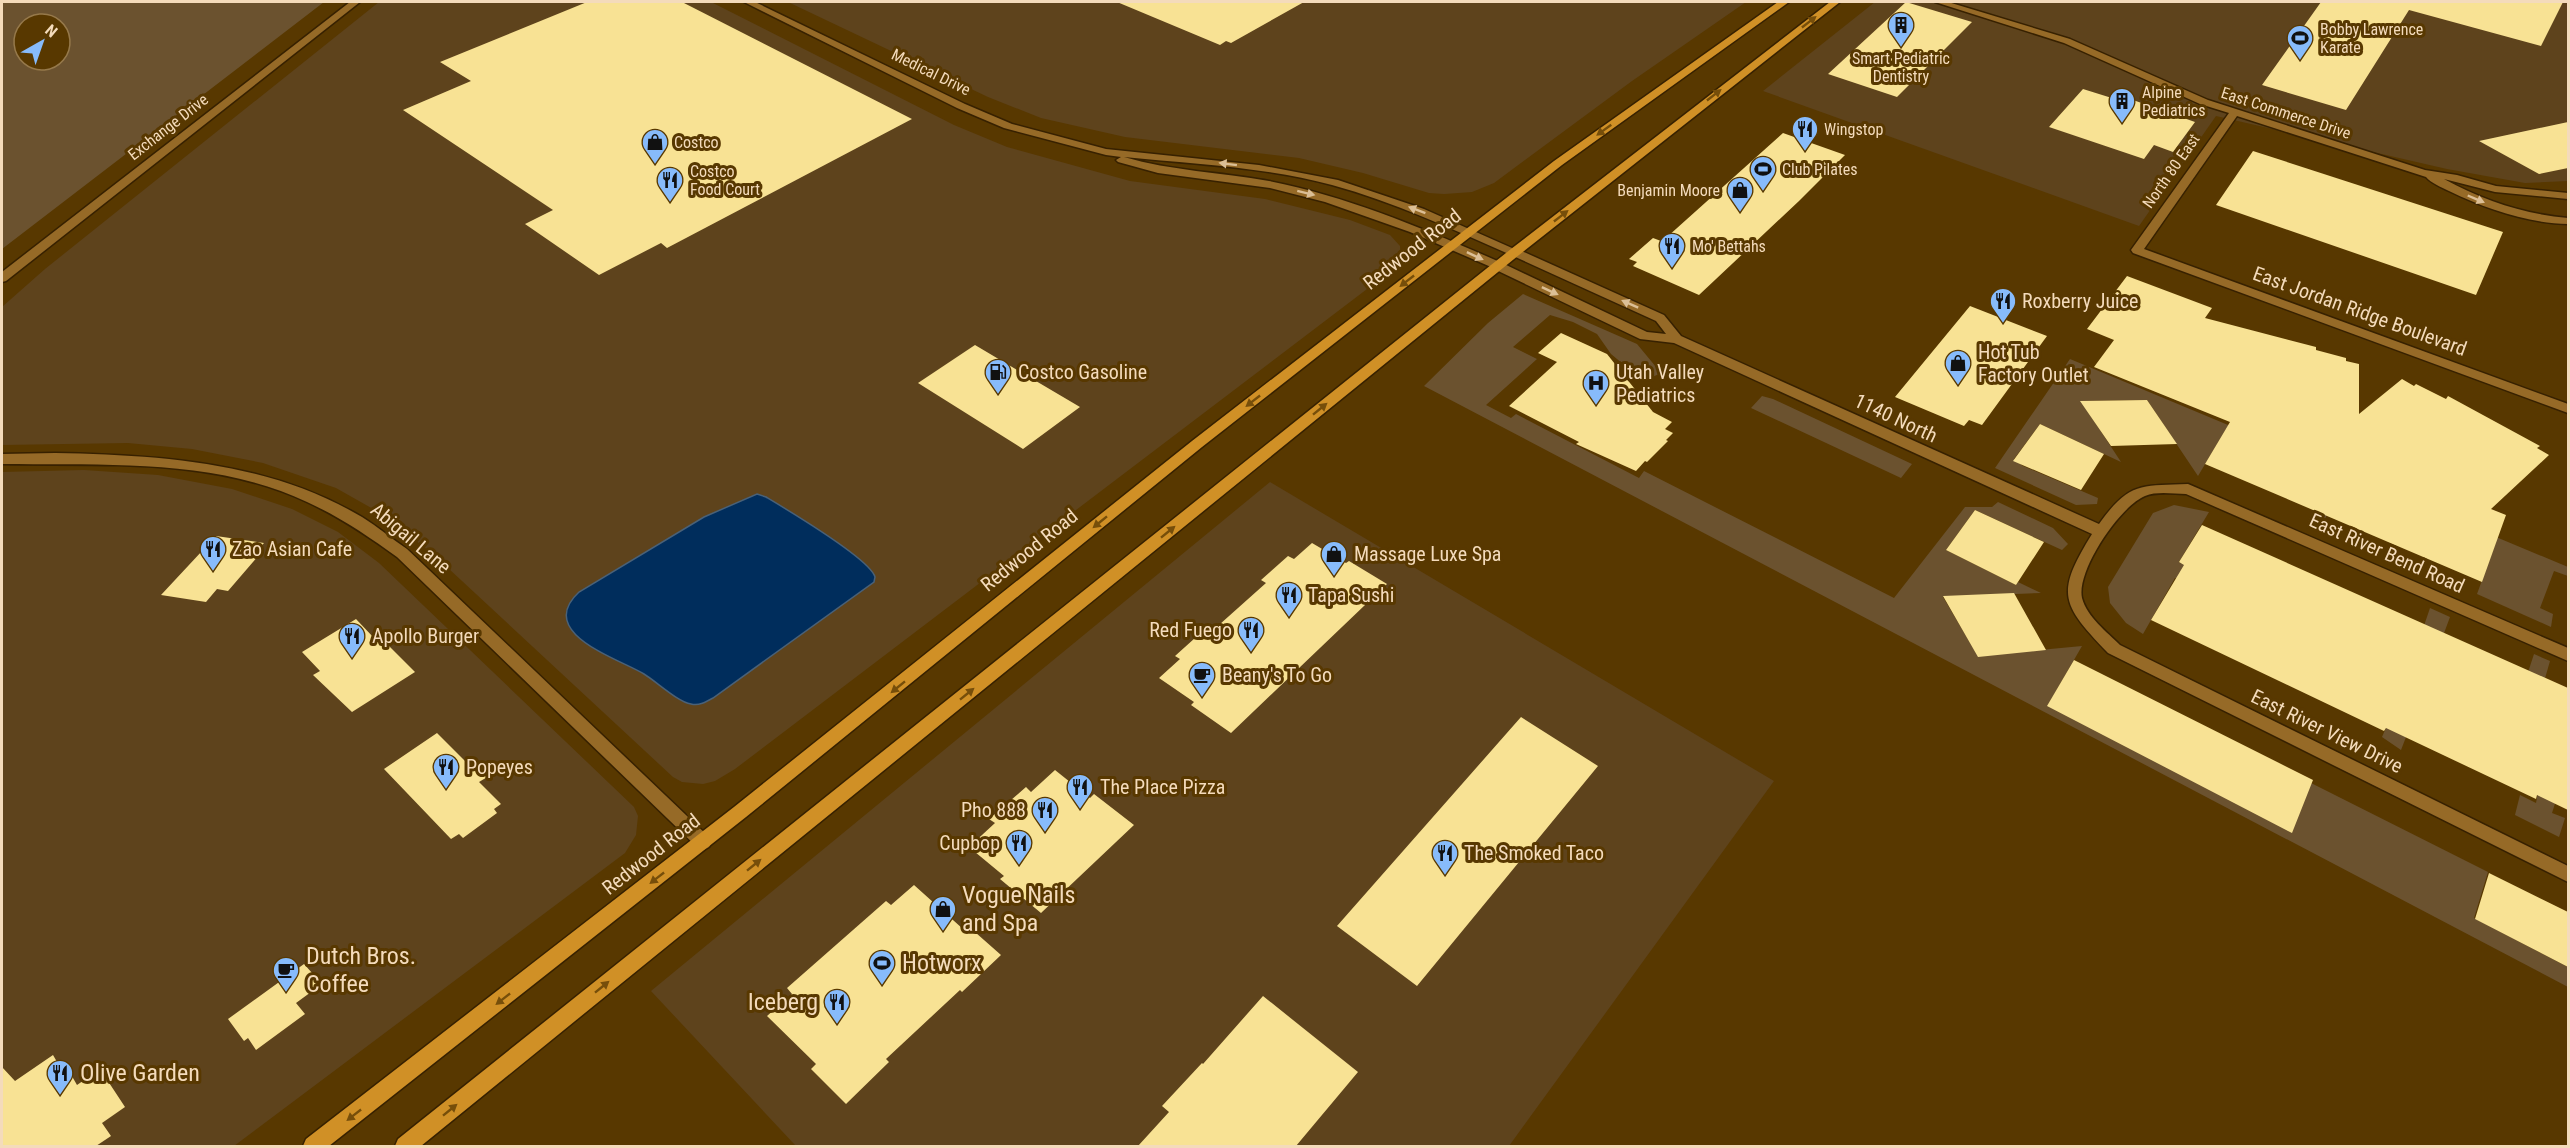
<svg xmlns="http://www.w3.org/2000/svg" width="2570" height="1148" viewBox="0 0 2570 1148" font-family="'Roboto Condensed',sans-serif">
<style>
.built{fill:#5e431c}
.green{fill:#6b522f;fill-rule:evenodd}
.water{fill:#002d5c;stroke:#496178;stroke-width:1.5}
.building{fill:#f8e294}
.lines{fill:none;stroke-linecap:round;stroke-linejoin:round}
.minor-casing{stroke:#372100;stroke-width:3}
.tertiary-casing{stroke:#372100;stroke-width:3}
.primary-casing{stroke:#372100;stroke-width:3}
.minor{fill:#966a27;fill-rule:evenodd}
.tertiary{fill:#966a27;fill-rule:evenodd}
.primary{fill:#d09026;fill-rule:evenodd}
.oneway{fill:#764e0a}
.oneway2{fill:#dcbf96}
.labels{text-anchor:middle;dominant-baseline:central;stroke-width:6;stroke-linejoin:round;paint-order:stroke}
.far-poi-label{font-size:16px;fill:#f4dbbb;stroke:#583800;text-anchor:start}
.far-street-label{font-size:16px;fill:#f4dbbb;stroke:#583800}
.street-label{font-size:20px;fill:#f4dbbb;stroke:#583800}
.poi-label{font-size:20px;fill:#f4dbbb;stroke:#583800;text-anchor:start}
.near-poi-label{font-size:24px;fill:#f4dbbb;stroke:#583800;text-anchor:start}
</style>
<rect width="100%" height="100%" fill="#583800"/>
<path class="built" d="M379,2H711L954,125L1007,147L1130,181L1265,199L1350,220L1390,235L1400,246L1401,261L1396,267L735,769L715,781L703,784L682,782L673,777L434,555L382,514L336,488L263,463L192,449L128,443L2,445V307L45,269Z
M788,2H1746L1632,81L1494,183L1472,192L1444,194L1429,193L1363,173L1299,158L1125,137L1041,118L988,97Z
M1875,2H2568V181L2525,183L2447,169L2216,116L2139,226L1763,91Z
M84,470L158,475L232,489L292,509L338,532L379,563L634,807L638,816L636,835L625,853L234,1146H2V472Z
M1270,482L1774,781L1509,1146H796L651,991Z"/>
<path class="green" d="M2,2H324L2,249ZM24,24H60V60H24Z
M1523,294L1637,344L1661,373L1646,380L1635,374L1611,354L1597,334L1573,322L1550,315L1513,347L1537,359L1486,405L1511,418L1516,414L1639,478L1644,471L1894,598L1965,507H1992L1998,502L2053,528L2068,544L2062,550L1975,510L1946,550L2016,585L2018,582L2041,593L1943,597L1978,656L2082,646L2048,705L2311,783L2488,872L2474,918L2568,967V987L1424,386L1488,323Z
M2070,359L2568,567V576L2554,571L2540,608L2553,614L2551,627L2477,594L2496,542L2345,478L2321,527L2308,522L2330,473L2226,429L2198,476L2147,400L2081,401L2121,462L2040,424L2014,459L2023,466L2098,498L2097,504L2076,505L1995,468Z
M1762,396L1773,399L1912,464L1901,478L1751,408Z
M2174,505L2209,512L2179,562L2409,670L2430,608L2450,617L2427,679L2513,718L2534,654L2550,661L2531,727L2568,745V770L2566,769L2552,813L2565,818L2559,837L2515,815L2520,795L2536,803L2544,758L2420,701L2401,750L2382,737L2405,684L2175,578L2143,634L2126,623L2110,603L2108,587L2153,513Z"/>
<path class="water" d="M757,494L766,497C786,509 870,559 875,577L874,582L713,698C706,702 699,706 691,704C678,702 657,682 644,674C617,658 535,633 579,592L704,517Z"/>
<path class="building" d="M587,2H682L912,119L667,248L661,243L599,275L525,224L553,210L403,110L471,81L440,62Z
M1117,2H1304L1231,43L1226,41L1220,45Z
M1906,2L1972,22L1897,97L1828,74Z
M2321,2H2563L2541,46L2409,10L2346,110L2262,85Z
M2083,89L2115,99L2119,95L2195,122L2173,152L2154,145L2144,159L2049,127Z
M2568,122V168L2539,174L2479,141Z
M1783,133L1845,155L1799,201L1699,295L1633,266L1637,262L1629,259L1653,238L1661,241L1667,237Z
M2253,151L2503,232L2476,295L2216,205Z
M2127,276L2212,308L2205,318L2316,347V350L2346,358V361L2359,364V414L2402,379L2414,386L2416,384L2446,399L2448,396L2540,446L2537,448L2549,455L2491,509L2506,515L2482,582L2205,464L2230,422L2094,367L2114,340L2087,329Z
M1970,306L2047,336L1982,425L1969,420L1964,426L1895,397Z
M1561,333L1607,354L1653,412L1672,422L1665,429L1673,433L1666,440L1668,441L1647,462L1645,461L1636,471L1576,444L1579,442L1509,406L1557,362L1538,353Z
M975,345L1080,407L1023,449L918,383Z
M2147,400L2177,444L2111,446L2080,401Z
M2040,424L2104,454L2081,490L2013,461Z
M1975,510L2044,542L2016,585L1946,550Z
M2202,525L2568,688V810L2537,795L2536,799L2386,728L2384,731L2151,620L2184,565L2179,562Z
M216,536L264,543L254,554L259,555L228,591L217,589L206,602L161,595Z
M1312,543L1346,563L1349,561L1387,584L1231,733L1191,705L1194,702L1159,678L1180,659L1175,656L1205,629L1210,633L1266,583L1261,580L1288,556L1294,559Z
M2014,593L2046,650L1978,657L1943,596Z
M356,619L374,638L378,635L415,672L352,712L313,675L320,671L302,652Z
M2074,660L2313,780L2292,833L2047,706Z
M1521,717L1598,766L1417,986L1337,926Z
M437,733L466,762L471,758L489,776L479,782L501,804L494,809L497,813L463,838L459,834L451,839L384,769Z
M1055,770L1090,798L1094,794L1134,825L1041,913L1000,879L1004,876L969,847L995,823L989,819L1026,787L1031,792Z
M2489,873L2568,912V967L2475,919Z
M914,885L963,929L967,925L1001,955L962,992L960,990L886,1059L889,1062L846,1104L811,1069L816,1064L767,1016L792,994L787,988L886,901L891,905Z
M304,964L322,984L296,1003L305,1014L256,1050L248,1038L244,1041L228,1019Z
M1263,996L1358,1072L1296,1146H1138L1169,1112L1162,1106L1202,1063L1203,1064Z
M53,1055L64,1074L69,1071L77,1085L100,1069L125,1107L102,1123L111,1136L96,1146H2V1067L15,1081Z"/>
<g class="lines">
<g class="minor-casing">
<path id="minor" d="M1935,2H1948L2070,39L2208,100L2425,170L2457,175L2496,186L2568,193V199L2495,192L2444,179C2484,201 2524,214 2568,218V224C2527,223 2486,209 2449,191C2441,187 2431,183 2426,177L2237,116L2144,249L2568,404V413L2133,253L2131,250L2229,113L2200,104L2064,43Z
M1515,248L1664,315L1681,336L2099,524C2129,482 2140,486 2188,484L2568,648V661L2186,494C2174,494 2157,491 2145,496C2120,506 2076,571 2082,598C2087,617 2107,632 2120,645L2568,866V882L2108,653C2061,604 2055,594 2092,534L1674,343L1640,339L1494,269V263H1502L1647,332L1666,334L1656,321L1511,255V249Z
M55,453C161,455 269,462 362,517C378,527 392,539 407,549L709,837L712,842L709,847L703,850L697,847L397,557C368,536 340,517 307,502C212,457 103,466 2,464V454Z"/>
</g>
<g class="tertiary-casing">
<path id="tertiary" d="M350,2H360L6,281L2,282V272Z
M744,2H755L965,104L1012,124L1106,149L1259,165L1338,180L1424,209L1521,252L1515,256L1511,255C1452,229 1394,202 1332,185C1265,167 1193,164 1124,157C1172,171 1220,172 1269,181C1350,197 1427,230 1502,263L1504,266L1498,270L1410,232L1325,202L1270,188L1158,173L1118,162L1116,160L1121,157L1106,155L1004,128L957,108Z"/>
</g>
<g class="primary-casing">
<path id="primary" d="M1778,2H1789L1562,165L1202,447L746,817L329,1146H303L306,1139L734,807L1192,441L1554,161Z
M1830,2H1840L1519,255L421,1146H395L398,1139L1511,249Z"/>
</g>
<use href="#minor" class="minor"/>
<use href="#tertiary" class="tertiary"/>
<use href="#primary" class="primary"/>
</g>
<defs><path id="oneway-solid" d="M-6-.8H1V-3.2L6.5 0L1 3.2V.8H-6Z" transform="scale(1.5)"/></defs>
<g class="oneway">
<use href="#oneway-solid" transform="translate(1809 22) rotate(-38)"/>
<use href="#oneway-solid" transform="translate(1714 95) rotate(-38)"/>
<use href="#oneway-solid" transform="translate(1604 130) rotate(144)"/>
<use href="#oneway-solid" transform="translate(1561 216) rotate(-38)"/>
<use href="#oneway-solid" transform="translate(1407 281) rotate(142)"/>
<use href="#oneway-solid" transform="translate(1253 401) rotate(142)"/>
<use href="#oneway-solid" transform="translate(1320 409) rotate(-39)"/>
<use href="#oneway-solid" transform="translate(1100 522) rotate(141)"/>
<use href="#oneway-solid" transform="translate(1168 532) rotate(-39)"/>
<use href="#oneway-solid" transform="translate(898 687) rotate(141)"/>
<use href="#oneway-solid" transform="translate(967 694) rotate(-39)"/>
<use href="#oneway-solid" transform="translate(754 865) rotate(-39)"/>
<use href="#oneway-solid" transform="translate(657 878) rotate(142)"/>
<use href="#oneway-solid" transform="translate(602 987) rotate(-39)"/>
<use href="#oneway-solid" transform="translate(503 999) rotate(142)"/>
<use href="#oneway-solid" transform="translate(450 1110) rotate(-39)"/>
<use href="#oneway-solid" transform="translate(354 1115) rotate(142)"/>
</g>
<g class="oneway2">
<use href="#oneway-solid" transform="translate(1228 164) rotate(-173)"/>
<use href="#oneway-solid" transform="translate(1306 193) rotate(14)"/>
<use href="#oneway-solid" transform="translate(2476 199) rotate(23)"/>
<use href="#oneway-solid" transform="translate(1417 210) rotate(-159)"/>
<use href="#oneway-solid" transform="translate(1475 256) rotate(25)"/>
<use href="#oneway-solid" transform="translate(1550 291) rotate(25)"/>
<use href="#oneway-solid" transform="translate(1630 304) rotate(-156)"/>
</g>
<defs>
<g id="building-pin" transform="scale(1.35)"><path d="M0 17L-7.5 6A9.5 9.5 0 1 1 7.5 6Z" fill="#87bbfb" stroke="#583800"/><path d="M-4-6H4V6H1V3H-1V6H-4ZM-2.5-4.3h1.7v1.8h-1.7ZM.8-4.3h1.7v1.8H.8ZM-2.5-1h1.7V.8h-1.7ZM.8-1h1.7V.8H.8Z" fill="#111"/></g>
<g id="stadium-pin" transform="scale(1.35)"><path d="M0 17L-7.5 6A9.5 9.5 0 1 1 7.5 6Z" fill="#87bbfb" stroke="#583800"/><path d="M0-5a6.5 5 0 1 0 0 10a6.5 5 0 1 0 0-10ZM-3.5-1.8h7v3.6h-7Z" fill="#111"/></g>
<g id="restaurant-pin" transform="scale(1.35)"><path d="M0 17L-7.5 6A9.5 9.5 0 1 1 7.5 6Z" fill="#87bbfb" stroke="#583800"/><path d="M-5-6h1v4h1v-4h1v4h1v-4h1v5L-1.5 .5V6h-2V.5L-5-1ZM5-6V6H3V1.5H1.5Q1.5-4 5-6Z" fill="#111"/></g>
<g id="shop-pin" transform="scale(1.35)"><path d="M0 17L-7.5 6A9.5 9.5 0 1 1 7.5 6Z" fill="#87bbfb" stroke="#583800"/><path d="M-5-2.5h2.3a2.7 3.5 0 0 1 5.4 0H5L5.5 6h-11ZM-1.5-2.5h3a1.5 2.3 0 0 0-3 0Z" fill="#111"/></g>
<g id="fuel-pin" transform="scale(1.35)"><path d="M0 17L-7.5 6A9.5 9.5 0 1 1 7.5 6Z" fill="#87bbfb" stroke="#583800"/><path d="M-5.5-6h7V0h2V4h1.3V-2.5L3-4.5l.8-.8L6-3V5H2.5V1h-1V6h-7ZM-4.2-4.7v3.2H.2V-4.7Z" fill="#111"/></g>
<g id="hospital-pin" transform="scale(1.35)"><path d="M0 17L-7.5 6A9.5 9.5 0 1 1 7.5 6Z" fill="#87bbfb" stroke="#583800"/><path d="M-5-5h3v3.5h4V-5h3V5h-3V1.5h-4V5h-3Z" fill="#111"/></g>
<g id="cafe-pin" transform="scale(1.35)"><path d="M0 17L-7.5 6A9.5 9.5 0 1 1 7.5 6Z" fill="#87bbfb" stroke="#583800"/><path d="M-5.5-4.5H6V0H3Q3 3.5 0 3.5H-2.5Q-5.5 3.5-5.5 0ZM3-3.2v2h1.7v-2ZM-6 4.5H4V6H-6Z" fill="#111"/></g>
</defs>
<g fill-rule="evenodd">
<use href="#building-pin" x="1901" y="25"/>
<use href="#stadium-pin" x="2300" y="38"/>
<use href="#building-pin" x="2122" y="101"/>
<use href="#restaurant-pin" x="1805" y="129"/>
<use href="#shop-pin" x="655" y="142"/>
<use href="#stadium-pin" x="1763" y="169"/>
<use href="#restaurant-pin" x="670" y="180"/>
<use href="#shop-pin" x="1740" y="190"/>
<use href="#restaurant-pin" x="1672" y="246"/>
<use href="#restaurant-pin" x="2003" y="301"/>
<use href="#shop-pin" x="1958" y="363"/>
<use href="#fuel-pin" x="998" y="372"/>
<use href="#hospital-pin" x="1596" y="383"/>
<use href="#restaurant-pin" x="213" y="549"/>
<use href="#shop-pin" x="1334" y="554"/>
<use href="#restaurant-pin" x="1289" y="595"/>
<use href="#restaurant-pin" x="1251" y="630"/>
<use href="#restaurant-pin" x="352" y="636"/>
<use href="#cafe-pin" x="1202" y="675"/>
<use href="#restaurant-pin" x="446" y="767"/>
<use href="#restaurant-pin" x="1080" y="787"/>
<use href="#restaurant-pin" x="1045" y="810"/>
<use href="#restaurant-pin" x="1019" y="843"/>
<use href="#restaurant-pin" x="1445" y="853"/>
<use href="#shop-pin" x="943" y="909"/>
<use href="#stadium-pin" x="882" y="963"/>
<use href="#cafe-pin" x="286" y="970"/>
<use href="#restaurant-pin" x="837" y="1002"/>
<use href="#restaurant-pin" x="60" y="1073"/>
</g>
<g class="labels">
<g class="far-poi-label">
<text x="2320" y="29">Bobby Lawrence<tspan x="2320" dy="18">Karate</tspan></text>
<text x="1901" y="58" text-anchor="middle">Smart Pediatric<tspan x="1901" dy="18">Dentistry</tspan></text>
<text x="2142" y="92">Alpine<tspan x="2142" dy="18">Pediatrics</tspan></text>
<text x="1824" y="129">Wingstop</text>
<text x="674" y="142">Costco</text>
<text x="1782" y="169">Club Pilates</text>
<text x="690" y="171">Costco<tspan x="690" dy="18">Food Court</tspan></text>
<text x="1720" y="190" text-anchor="end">Benjamin Moore</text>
<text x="1692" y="246">Mo' Bettahs</text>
</g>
<g class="far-street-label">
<text transform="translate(931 72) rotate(26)">Medical Drive</text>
<text transform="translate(2286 113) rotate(18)">East Commerce Drive</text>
<text transform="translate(168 127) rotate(-38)">Exchange Drive</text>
<text transform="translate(2171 171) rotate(-55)">North 80 East</text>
</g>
<g class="street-label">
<text transform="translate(1412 249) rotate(-38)">Redwood Road</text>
<text transform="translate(2360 311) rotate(20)">East Jordan Ridge Boulevard</text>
<text transform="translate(1896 418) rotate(25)">1140 North</text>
<text transform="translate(411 538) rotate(40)">Abigail Lane</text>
<text transform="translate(1029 550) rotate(-39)">Redwood Road</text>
<text transform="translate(2387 553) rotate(24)">East River Bend Road</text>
<text transform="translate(2327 731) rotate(26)">East River View Drive</text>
<text transform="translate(651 854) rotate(-38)">Redwood Road</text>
</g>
<g class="poi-label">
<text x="2022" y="301">Roxberry Juice</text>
<text x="1978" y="352">Hot Tub<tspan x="1978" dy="23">Factory Outlet</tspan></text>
<text x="1018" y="372">Costco Gasoline</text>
<text x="1616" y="372">Utah Valley<tspan x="1616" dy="23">Pediatrics</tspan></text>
<text x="232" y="549">Zao Asian Cafe</text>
<text x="1354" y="554">Massage Luxe Spa</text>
<text x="1308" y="595">Tapa Sushi</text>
<text x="1232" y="630" text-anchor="end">Red Fuego</text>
<text x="372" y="636">Apollo Burger</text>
<text x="1222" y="675">Beany's To Go</text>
<text x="466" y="767">Popeyes</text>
<text x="1100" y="787">The Place Pizza</text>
<text x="1026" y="810" text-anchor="end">Pho 888</text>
<text x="1000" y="843" text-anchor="end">Cupbop</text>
<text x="1464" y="853">The Smoked Taco</text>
</g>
<g class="near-poi-label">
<text x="962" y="895">Vogue Nails<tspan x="962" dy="28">and Spa</tspan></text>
<text x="306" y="956">Dutch Bros.<tspan x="306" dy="28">Coffee</tspan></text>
<text x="902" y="963">Hotworx</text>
<text x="818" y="1002" text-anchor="end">Iceberg</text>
<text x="80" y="1073">Olive Garden</text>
</g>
</g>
<rect width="2570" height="1148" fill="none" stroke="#f4dbbb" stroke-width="6"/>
<g transform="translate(42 42) rotate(40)"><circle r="28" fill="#583800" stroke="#96794b" stroke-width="1.5"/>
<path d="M0-4.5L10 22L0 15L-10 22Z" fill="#87bbfb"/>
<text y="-9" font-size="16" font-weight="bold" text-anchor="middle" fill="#f4dbbb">N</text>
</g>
</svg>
